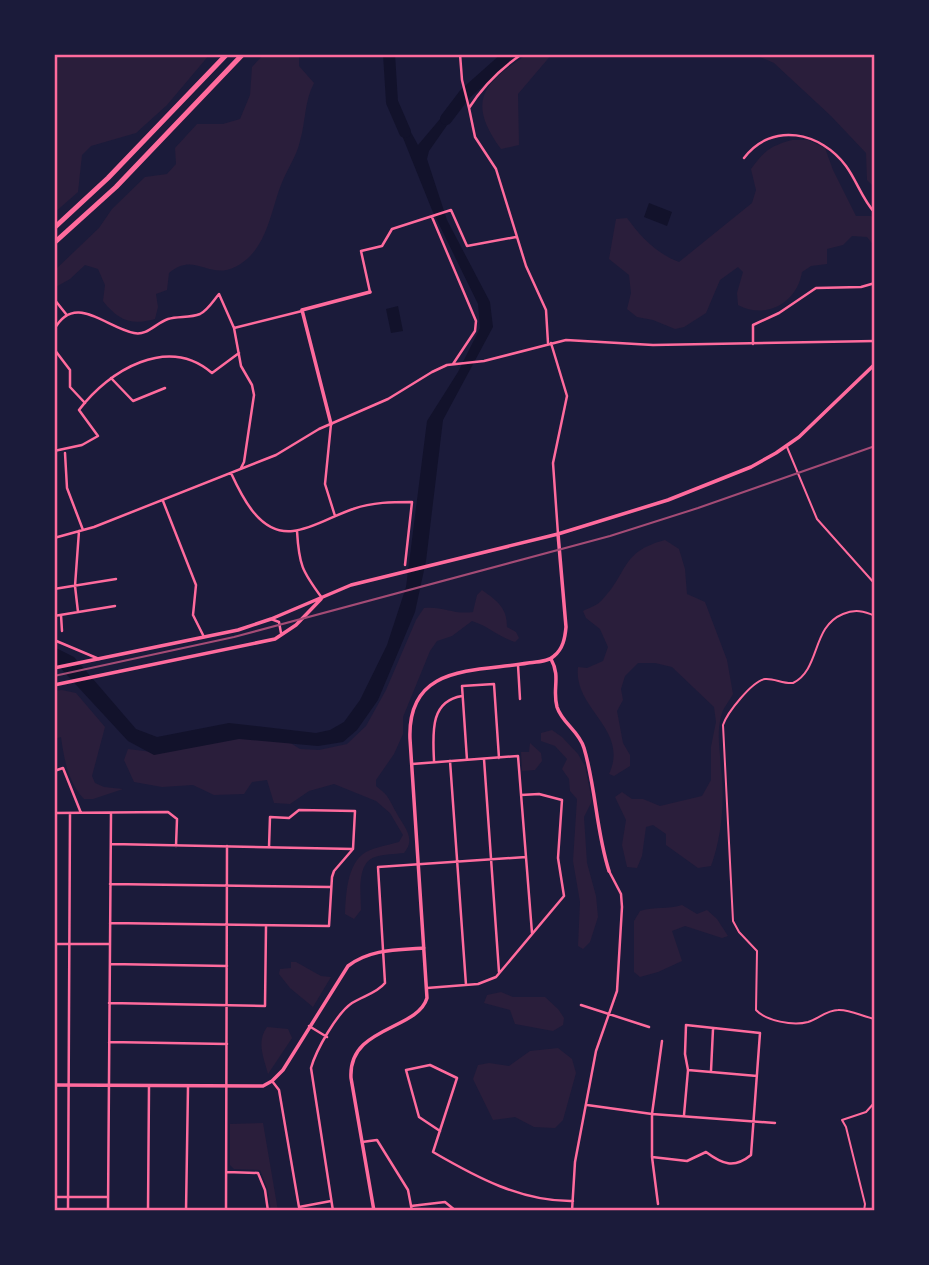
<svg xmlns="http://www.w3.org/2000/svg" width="929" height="1265" viewBox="0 0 929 1265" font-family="Jost,sans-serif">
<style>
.green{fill:#2a1e3b}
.water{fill:#12122b}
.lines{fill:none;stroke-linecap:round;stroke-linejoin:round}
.river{stroke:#12122b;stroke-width:12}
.service{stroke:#ff6b9d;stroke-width:2}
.minor{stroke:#ff6b9d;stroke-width:2.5}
.tertiary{stroke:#ff6b9d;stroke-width:3.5}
.motorway{stroke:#ff6b9d;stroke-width:5}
.rail{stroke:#a44b75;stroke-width:2}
.neatline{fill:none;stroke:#ff6b9d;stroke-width:2.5}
</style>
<rect width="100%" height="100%" fill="#1b1b3a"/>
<path class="green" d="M54,54H210L167,105L136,133L91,146L82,155L78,192L54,213Z
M264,54H301L299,57V66L314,83C304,102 306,121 300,141C297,155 289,166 283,180C272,205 269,240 247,259C212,289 198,248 169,273L167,290L156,294L158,307L155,319C131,326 118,320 103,301L105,285L98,269L85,265L70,279L54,288V271L99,228L112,209L145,177L167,174L176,164L175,148L197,124H223L240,119L250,95L252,67Z
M528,54H552L518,94L519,145L501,149C466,101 483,83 528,54Z
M753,54H875V188L867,180L866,153L831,116L774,63Z
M792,140H808L825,148L833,170L856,216H871L875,220V247L867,237L852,236L843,245L827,249V264L811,266L802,272C797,303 766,320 738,305L737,293L743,272L738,267L720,280L706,313L684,327L675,329L653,320L637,317L627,309L631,293L629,275L609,259L616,219L627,218C640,236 657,254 679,262L752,203L756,190L751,169C764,151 770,146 792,140Z
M665,540L679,549L685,569L687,594L705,602L727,660L733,694C730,700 724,707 722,713C716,731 720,750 721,768C725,800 722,836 711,866L698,868L666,845V834L653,825L646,827L642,856L637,868L627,867L622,845L626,820L615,797L622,792L632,799H643L660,806L702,796L711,780V747L716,722L714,707L672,667L655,663H638L625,676L621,689L623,700L617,711L623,743L630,755V766L614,776L609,774C630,729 573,709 578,667L587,668L603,661L608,647L600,629L586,618L583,611C589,608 598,605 602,600C629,572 620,552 665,540Z
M482,590C497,601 507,607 507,627L516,632L519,638L515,642C499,637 488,626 472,621L452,636L437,641L430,651L403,717V734L394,754L376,780V786C390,797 388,798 396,812C403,826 417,838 404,853C395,854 384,854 375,857C356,863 361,895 361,910L354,919L345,914C346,894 347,863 366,852C376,847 388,845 399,842L403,835L390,813L376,801L334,784L309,791L290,804L274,803L267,780L252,782L244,794L214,795L193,785L162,787L134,782L124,760L128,749L152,752L273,732L300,749L319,750L347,744L366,726L386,690L416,620L424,608C443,606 454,615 473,612L477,595Z
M62,690L76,693L105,727L92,776L95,783L104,787L123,789L93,799H84C68,782 64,759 61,737L54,739V691Z
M552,730L562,737L578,754L585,766L592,801L584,817L587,863L596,896L598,917L590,942L583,949L578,946L580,902L573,861L577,799L570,791L569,779L562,769L567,759L555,746L541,741V733Z
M530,743L541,753L542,761L535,770L522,771L521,752H529Z
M682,905L697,914L707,910L717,919L728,936L722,938L685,926L672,931L682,961L658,972L640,977L634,972V921L640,911C655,906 667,910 682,905Z
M291,962H296L321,976L331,977L313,1007L290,988L279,974L280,969L291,968Z
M501,992L513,997H545L558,1009L564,1018L563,1025L553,1031L515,1024L510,1010L484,1003L487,995Z
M267,1027L288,1029L292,1038L268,1074C264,1058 256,1042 267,1027Z
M558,1048L572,1059L576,1073L563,1120L555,1128L534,1127L515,1117L493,1120L473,1079L478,1065L489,1063L509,1066L530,1051Z
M263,1123L278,1211H271L268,1190L260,1170L234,1169L230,1165V1124Z"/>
<path class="water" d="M451,106L455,107L457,111L429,151L427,159L447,220L490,302L493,327L443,420L426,561L415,612L378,700L357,730L343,742L318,746L239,739L154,755L128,741L54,661V647L74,657L136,729L157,737L229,723L316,733L330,730L344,722L360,700L387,645L406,587L427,421L458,372L480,328L478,304L432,210L397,123L398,119L407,125L418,145Z
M649,203L672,212L667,226L644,217Z
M398,306L403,331L391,333L386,309Z"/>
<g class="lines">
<path class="river" d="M389,54L392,102L405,132
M446,119L465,94L510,54"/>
<path class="service" d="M787,447L817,519L875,584
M875,616C864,611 855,609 843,614C811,627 821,669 793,683C783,684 774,678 765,679C752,681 727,713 723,725L733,921L739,932L757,951L756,1010C766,1021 793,1026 808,1022C818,1019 827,1010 838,1010C850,1009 863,1017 875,1019
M864,1211L865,1204L846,1127L842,1120L866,1112L875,1102"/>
<path class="minor" d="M460,54L462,80L469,108
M522,54C500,69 483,86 469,108L475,137L496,169L526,266L546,310L548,343
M744,158C772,121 821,132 846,166C857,181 862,199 875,213
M432,217L476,321L475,331L453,364
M370,292L361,251L382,246L392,229L451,210L467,246L516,237
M54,299L66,314
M234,328L302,311
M54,330C74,292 105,327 134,333C147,336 156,323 168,319C178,316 190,318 200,314C208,310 213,301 219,294L234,328L241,366L252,385L254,395L244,462L241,468
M551,343L567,396L553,463L558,534
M753,344V325L779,313L816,288L861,287L875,283
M54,349L70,370V387L85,403
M111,378L133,401L165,388
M331,424L325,484L335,516
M54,451L82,445L98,436L79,410C109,370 168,335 212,373L239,353
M65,453L67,488L83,530
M231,473C242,497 260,535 293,531C313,529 334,515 353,509C373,502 392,502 412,502L405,565
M163,501L196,585L193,615L204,637
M297,531C299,565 302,571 322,598
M54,538L94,527L276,455L319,429L388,399L432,372L447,365L484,361L566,340L653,345L875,341
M54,589L116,579
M78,612L75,586L79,531
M61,615L62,631
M54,616L115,606
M271,619L279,622L281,633
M54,640L99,659
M518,665L520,699
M484,759L499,972
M467,760L462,686L494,684L499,758
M434,761C433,735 429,701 462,696
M450,761L466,985
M412,764L518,756L532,933
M54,771L63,768L81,813
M54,813L168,812L177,819L176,846
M112,844L353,849
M110,884L330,887
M110,923L329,926L332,877L334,871L353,849L355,811L299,810L289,818L270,817L269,847
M54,944H110
M110,964L227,966
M427,988L478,984L496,977L564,896L558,858L562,800L539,794L521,795
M109,1003L265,1006L266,926
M581,1005L649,1027
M309,1026L327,1037
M109,1042L227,1044
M688,1070L757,1076
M711,1071L713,1029
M272,1081L279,1090L299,1207L331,1201
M587,1105L652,1114L775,1123
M440,1131L419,1117L406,1070L430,1065L457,1078L433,1152C476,1177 522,1202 573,1201
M362,1142L377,1140L408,1190L412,1211
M652,1157L687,1161L706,1152C722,1164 734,1169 751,1155L760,1033L686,1025L685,1054L688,1070L684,1115
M227,1172L258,1173L265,1190L268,1211
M54,1197H107
M658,1204L652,1157V1114L662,1041
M411,1206L445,1202L456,1211
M68,1211L70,813
M108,1211L111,814
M148,1211L149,1086
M186,1211L188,1087
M226,1211L227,846
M333,1211L311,1068C316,1050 337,1013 352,1003C363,996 377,993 385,983L378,867L526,857
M572,1211L575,1162L596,1051L617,991L622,907L621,894L609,871"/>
<path class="tertiary" d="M331,424L302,310L370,292
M551,659C561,677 552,689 557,707C562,723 579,731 584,748C596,788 596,831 609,871
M54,668L238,630L271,619L351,585L558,534L668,500L751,467L776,453L799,437L875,364
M54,685L275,639L296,625L321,599
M54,1085L263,1086L272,1081L283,1070L348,966C370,949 397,950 424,948
M374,1211L351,1078C348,1026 417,1031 427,998L410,739C407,663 476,672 528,663C536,662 548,662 554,656C563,649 565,638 566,627L558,534"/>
<path class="motorway" d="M54,228L108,178L227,54
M54,243L116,187L243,54"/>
<path class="rail" d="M54,676L234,637L610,536L698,508L875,446"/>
</g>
<rect width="929" height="1265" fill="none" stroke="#1b1b3a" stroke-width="112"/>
<rect x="56" y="56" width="817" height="1153" class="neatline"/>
</svg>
